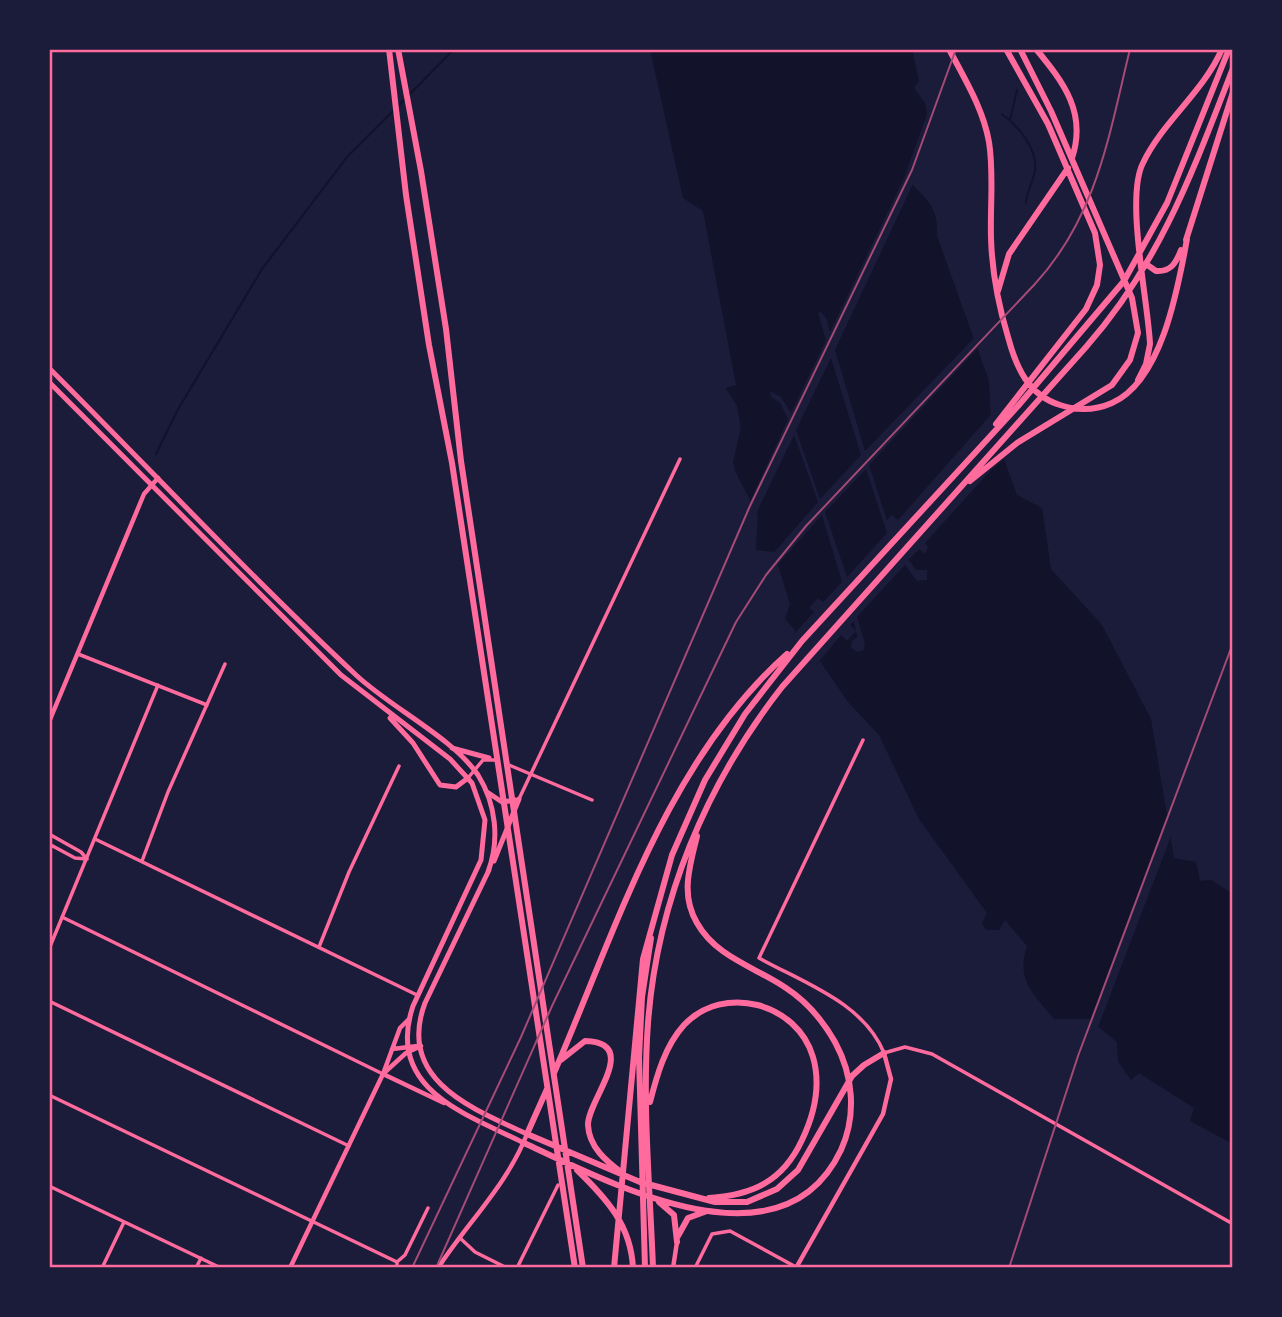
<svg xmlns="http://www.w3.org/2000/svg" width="1282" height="1317" viewBox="0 0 1282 1317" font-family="Manrope,sans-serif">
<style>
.water{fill:#12122b}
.pier{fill:#1b1b3a;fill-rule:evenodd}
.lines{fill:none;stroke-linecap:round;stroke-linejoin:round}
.stream{stroke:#12122b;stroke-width:2}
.minor{stroke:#ff6b9d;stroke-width:3.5}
.tertiary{stroke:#ff6b9d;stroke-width:4.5}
.secondary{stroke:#ff6b9d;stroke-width:4.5}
.trunk{stroke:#ff6b9d;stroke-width:5}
.motorway{stroke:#ff6b9d;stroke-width:6}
.rail{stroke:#a44b75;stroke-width:2}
.neatline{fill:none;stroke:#ff6b9d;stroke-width:2.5}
</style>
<rect width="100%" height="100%" fill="#1b1b3a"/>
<path class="water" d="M650,49H912L919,81L914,88L925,103L927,114L905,175C922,199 939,202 937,236L989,381L991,423L1017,495L1042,508L1051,569L1102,625L1151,719L1174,858L1196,862L1200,881L1211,880L1233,894V1144L1190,1121L1194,1108L1139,1073L1131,1080L1118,1061L1117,1042L1089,1019H1054C1033,994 1016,980 1027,946L1005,920L999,930H986L982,923L987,913L919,819L879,735L848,702L820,661L807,674L794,629L785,619L790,604L774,552L756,550L758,515L735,471L733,462L741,428L737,406L726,388L736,385L703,211L683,198Z"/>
<path class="pier" d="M930,116L909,174L914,182L835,350L865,451L977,335L980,346L869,465L887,520L892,515L898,520L994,411L1007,457L991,470L925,543L928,547L925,554L919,549L909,560L916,570H927V580L917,581L905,565L857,617L865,644L864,650L858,652L851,648L852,641L857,637L854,621L850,625L856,631L847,641L841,635L806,677L792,636L814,612L809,608L818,598L823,602L842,582L822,515L774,569L770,557L818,502L794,435L755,516L749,504L788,419L780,403L771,397L770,391L781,397L791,413L826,340L818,313L821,312L826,318L830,332L916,153ZM831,358L861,455L820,499L796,430ZM866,469L887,533L847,577L825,512Z
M1169,810L1173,831L1097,1030L1089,1023Z"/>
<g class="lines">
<path class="stream" d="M409,95L454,49
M397,107L405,99
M1002,114C1018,126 1038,149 1035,170C1033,182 1027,191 1026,203
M1010,120L1017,90
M156,454L177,411L262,269L347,157L393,111"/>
<path class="minor" d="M78,654L207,705
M863,740L759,958C804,983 864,1003 884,1053L905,1047L932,1054L1233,1224
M509,765L592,800
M468,778L483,760H498
M519,799L680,459
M49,834L81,852L87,859
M95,839L417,995
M49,844L75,858L87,859
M142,861L168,792L225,664
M62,917L383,1074
M319,947L349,872L399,766
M49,949L158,685
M49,1001L349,1146
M49,1095L397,1262
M49,1186L221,1268
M460,1238L475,1252L507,1268
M102,1268L124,1222
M196,1268L201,1258
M397,1268V1262L405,1255L428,1208
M517,1268L558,1185
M695,1268L712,1234L730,1231L796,1267"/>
<path class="tertiary" d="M49,722L144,494L158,478
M392,1049L418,1046
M384,1073L406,1053L421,1046
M383,1074L444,1103
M290,1268L383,1074L400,1028L408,1020
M673,1268L677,1242
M796,1268L883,1114L891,1079L884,1053"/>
<path class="secondary" d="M438,1268C468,1222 507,1185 527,1134"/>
<path class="trunk" d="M49,368C151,470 250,576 356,675C390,707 453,738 478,775C496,804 500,840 488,872
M49,382L341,675L450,759L472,783L485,820L481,860L413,1006C385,1089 466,1114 524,1143
M390,718L413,743L440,785L456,787L468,778
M452,748L489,758
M487,792L502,802L516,800
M494,861L519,799
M489,870L425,1003C396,1080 473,1109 527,1134"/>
<path class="motorway" d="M389,49L406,195L429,345L452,463L575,1268
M398,49L421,171L446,329L461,461L583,1268
M949,49C964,78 983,108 989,142C994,173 990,206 991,238C992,272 998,304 1008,337C1016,367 1028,395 1060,405C1078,411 1096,410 1112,403C1162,381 1178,288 1187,239
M1036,49C1064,83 1087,113 1072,158
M1186,240L1233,92
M1146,264L1156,271C1171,272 1176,263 1181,250
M998,291L1009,254L1068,168
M1138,380L1146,364L1150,344C1148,300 1125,198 1143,163C1163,121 1203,93 1222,49
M996,424L1086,309L1097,285L1100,265L1095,233L1048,124L1006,49
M970,481L1017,443L1112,385L1130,360L1138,333L1132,298L1051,111L1020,49
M561,1060L585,1041C642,1042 587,1101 588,1125C589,1147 606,1161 622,1173
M554,1073C616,930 666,762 787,654
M547,1089L527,1134L640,1182L715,1202H747L777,1189L798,1170L852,1076L864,1065L884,1053
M650,1102C657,1075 665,1046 684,1025C724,983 797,1003 813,1057C821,1085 814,1115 802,1140C783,1181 753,1195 709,1198
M524,1143C610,1183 782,1275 841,1150C857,1115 853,1075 835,1042C823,1021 806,1001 786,988C755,967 716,957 697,923C680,894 690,866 697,836
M577,1170C606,1198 631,1225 633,1268
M659,1202L674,1215L677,1242
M678,1236L688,1218L707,1211
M614,1268L643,959L672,855L705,780L745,714L802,641L1018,406L1124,281L1167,203L1229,49
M645,1268L639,1057L642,997L651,938
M653,1268C650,1187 642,1104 648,1023C657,901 706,784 782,687L1086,347C1160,263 1193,171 1233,68"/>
<path class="rail" d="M412,1268L521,1037L749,508L912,170L956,49
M436,1268L552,1006L736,622L766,575L806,526L1034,285C1097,217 1109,135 1130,49
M1009,1268L1078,1056L1233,643"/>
</g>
<rect width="1282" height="1317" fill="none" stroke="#1b1b3a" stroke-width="102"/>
<rect x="51" y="51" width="1180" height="1215" class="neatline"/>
</svg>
